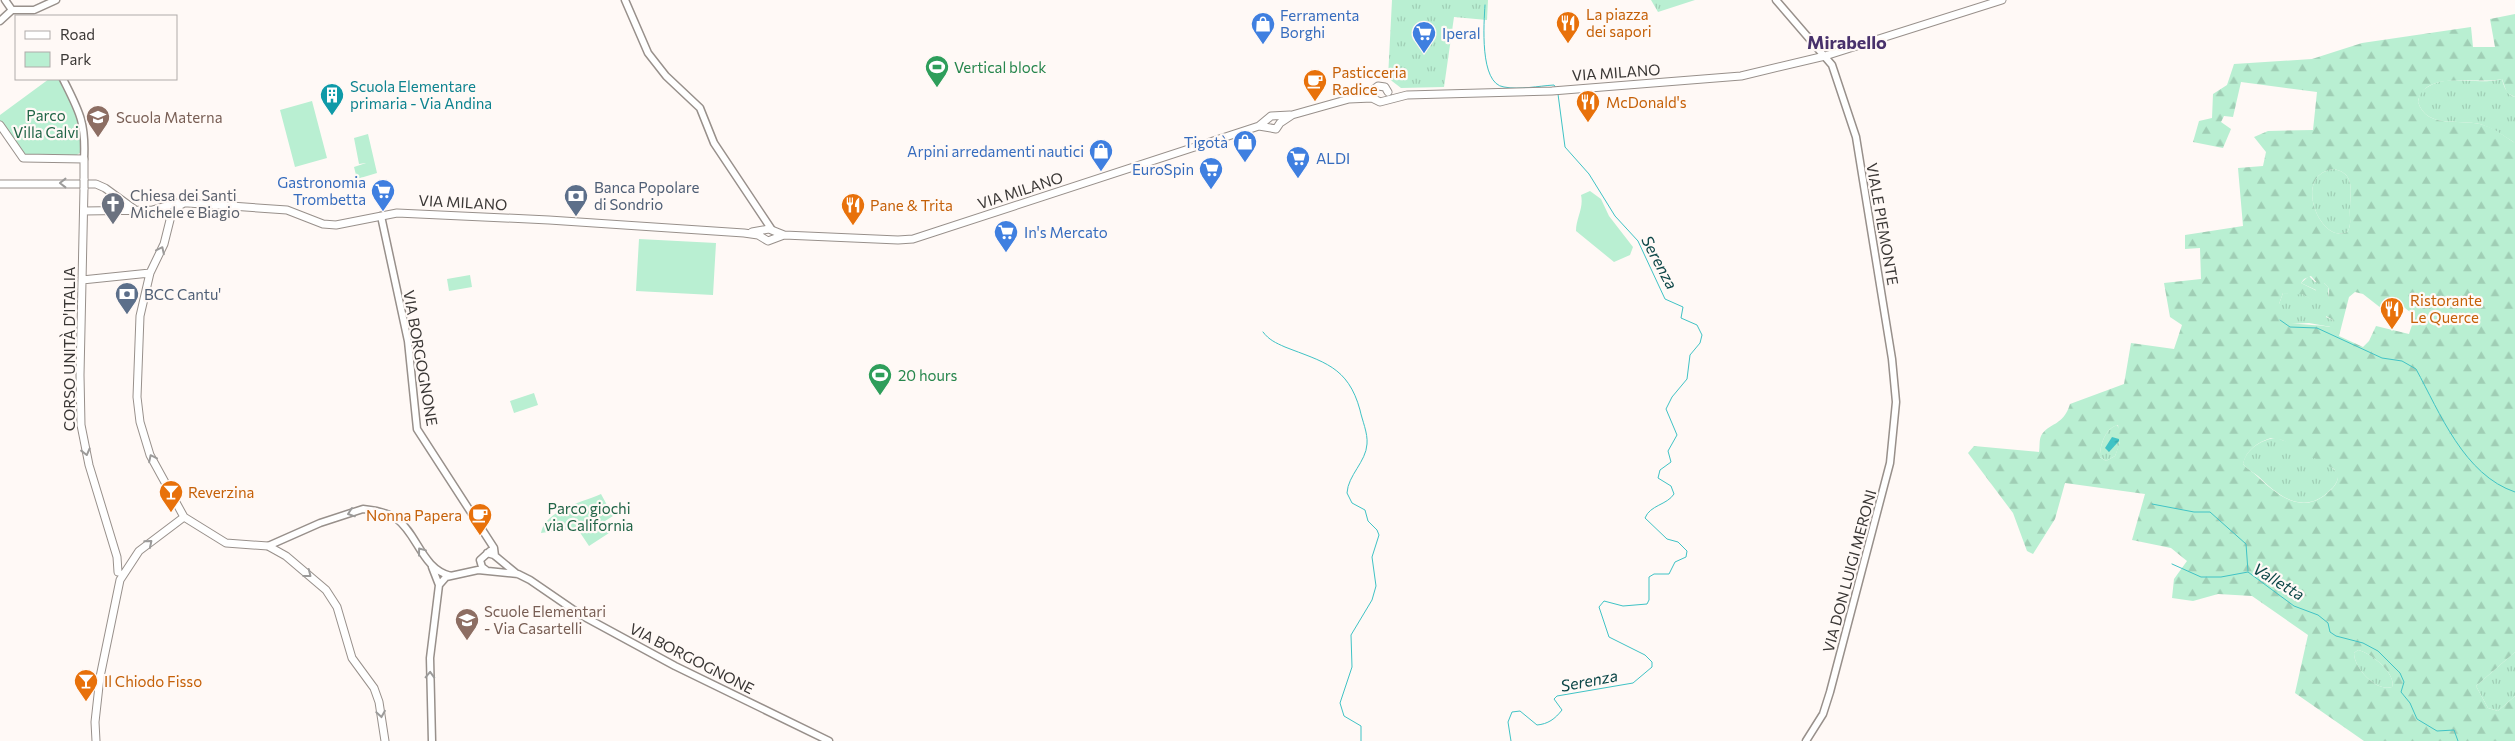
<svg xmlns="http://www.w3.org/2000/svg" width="2515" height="741" viewBox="0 0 2515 741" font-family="Commissioner,sans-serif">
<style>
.grass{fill:url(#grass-tufts)}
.forest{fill:url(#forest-firs);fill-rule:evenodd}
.park{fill:#b9efd2}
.water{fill:url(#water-ripples)}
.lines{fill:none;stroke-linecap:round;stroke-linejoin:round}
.stream{stroke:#40c3c5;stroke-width:1}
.tertiary-casing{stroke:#98908b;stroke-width:9}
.secondary-casing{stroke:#98908b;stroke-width:9}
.tertiary{stroke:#fff;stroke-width:6}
.secondary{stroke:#fff;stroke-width:7}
.secondary-bridge-casing{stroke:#98908b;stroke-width:9;stroke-linecap:butt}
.secondary-bridge{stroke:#fff;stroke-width:7}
.oneway{stroke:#9c9b9a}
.labels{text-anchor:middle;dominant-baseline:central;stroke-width:4.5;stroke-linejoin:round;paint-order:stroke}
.food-label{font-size:15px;fill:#c56008;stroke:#fff9f6;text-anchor:start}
.shop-label{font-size:15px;fill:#366cbe;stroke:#fff9f6;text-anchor:start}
.leisure-label{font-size:15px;fill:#27864d;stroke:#fff9f6;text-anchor:start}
.street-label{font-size:15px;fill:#3a3735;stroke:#fff9f6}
.culture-label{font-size:15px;fill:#0d838f;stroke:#fff9f6;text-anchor:start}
.park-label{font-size:15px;fill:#206446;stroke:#fff9f6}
.education-label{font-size:15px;fill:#785e54;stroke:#fff9f6;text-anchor:start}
.service-label{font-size:15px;fill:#4e5e75;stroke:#fff9f6;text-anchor:start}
.worship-label{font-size:15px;fill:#5b616d;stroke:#fff9f6;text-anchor:start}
.water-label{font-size:16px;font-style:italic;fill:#0c4647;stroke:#fff9f6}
.quarter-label{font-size:18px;font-weight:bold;fill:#48316c;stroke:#fff9f6}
</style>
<defs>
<pattern id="grass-tufts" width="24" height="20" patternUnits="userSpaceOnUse" patternTransform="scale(1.25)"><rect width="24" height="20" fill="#b9efd2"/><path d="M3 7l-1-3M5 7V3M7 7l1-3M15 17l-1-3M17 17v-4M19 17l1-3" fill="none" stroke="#a0ceb5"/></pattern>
<pattern id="forest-firs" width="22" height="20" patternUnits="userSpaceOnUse" patternTransform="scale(1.25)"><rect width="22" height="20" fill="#b9efd2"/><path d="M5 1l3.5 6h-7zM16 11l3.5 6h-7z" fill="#a0ceb5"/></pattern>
<pattern id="water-ripples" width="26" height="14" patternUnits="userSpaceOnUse" patternTransform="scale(1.25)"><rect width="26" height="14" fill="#40c3c5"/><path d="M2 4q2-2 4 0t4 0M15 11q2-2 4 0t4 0" fill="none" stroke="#379fa1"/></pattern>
</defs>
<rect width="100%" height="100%" fill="#fff9f6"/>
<path class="grass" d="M1392,0H1488L1487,20L1454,17L1444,87L1401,88L1388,78Z
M1651,0H1695L1658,12Z
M2502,79C2504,87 2507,95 2515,97V143C2504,136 2493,128 2480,124C2458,119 2427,129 2418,102L2420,93C2444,70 2472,87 2502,79Z
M2334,169C2356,174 2350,191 2350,208C2349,217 2352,222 2348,231C2322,248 2290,174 2334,169Z
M2309,276L2315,282L2324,283L2328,287L2329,299L2326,317L2333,320L2331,327L2309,323L2285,324L2279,319V304L2283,293L2302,294L2315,301L2316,290L2301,283Z
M2117,425C2124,435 2119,446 2115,456L2106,461L2100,457C2100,445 2105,429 2117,425Z
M2276,438C2291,442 2330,462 2338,474C2339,482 2333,488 2327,493C2302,515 2277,495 2258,476C2253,472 2247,469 2243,464C2246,449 2262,439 2276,438Z
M2358,650C2370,652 2397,674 2392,687C2376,692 2354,668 2354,653Z
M2515,652V696L2498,711L2488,708L2476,686Z"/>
<path class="forest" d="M2515,14V97L2507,93L2502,79C2479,85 2423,69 2418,102C2427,129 2458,119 2480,124C2493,127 2504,136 2515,143V652L2476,686L2488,708L2498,711L2515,696V741H2364L2295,693L2308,635L2252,596L2218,594L2193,601L2172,598L2174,579L2187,561L2171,548L2132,540L2145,494L2065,483L2055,519L2033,554L2027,551L2013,513L1968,453L1974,446L2039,452C2040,447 2039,440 2041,436C2049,422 2063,427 2070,404L2124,384L2131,343L2174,349L2182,325L2170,317L2164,283L2201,279L2200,248L2185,249V235L2243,226L2238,168L2263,166L2266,152L2254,137L2268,131L2313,130L2317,92L2241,82L2233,117L2224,116L2221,122L2231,129L2223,148L2193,142L2199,121L2212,118L2213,94L2227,85L2234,64L2312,59L2362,43L2471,27L2473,47H2495L2490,19ZM2334,169C2356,174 2350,191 2350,208C2349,217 2352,222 2348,231C2322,248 2290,174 2334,169ZM2311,276L2318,284L2324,283L2328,287C2332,298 2324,304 2324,315L2333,320L2330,327C2317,324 2288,326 2279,319V304L2283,293L2293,295L2302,294L2315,302L2318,298L2317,291L2301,283L2304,279ZM2355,292L2363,294L2386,312L2395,300L2415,316L2409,334L2376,326L2369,341L2363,347L2339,336L2349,297ZM2118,425L2120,442L2115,456L2106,461L2100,457C2100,445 2105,428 2118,425ZM2271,438L2282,440L2334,469L2338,476C2338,484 2331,490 2325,495C2301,514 2277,495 2258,477C2253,472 2247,469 2243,464C2246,450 2258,442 2271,438ZM2358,650C2370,652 2397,674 2392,687C2376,692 2354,668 2354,653Z"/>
<path class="park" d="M49,79H62C75,106 83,120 81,152L74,157L24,156L0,122V115Z
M312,101L327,158L295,167L280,110Z
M368,134L377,173L357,179L354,167L366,163L359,164L354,138Z
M1590,191L1601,199L1609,216L1633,247L1630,255L1614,262L1576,231C1576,218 1584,208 1581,195Z
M639,239L716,243L713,295L636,291Z
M470,275L472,287L449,291L447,279Z
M534,393L538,405L514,413L510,401Z
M601,494L613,516L605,521L609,533L589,546L577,528L541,533C545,510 583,502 601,494Z"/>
<path class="water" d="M2112,437L2119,439V441L2109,452L2105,448Z"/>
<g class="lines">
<path class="stream" d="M1485,5C1484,22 1479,84 1504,87C1520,90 1538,86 1554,85L1556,88
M2280,320L2290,327L2317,328L2382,358L2402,361L2416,369C2440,413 2464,475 2515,492
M1263,332C1269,340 1276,343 1285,347C1323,362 1348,366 1360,410C1362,420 1368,433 1367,444C1366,462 1348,475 1347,493L1352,503L1365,510L1368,521L1377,530L1379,535L1372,557L1376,586L1372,600L1351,635L1352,667L1340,703L1344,716L1361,726V741
M2152,504L2194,512H2210L2246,544L2248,571
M2172,564L2201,577H2221L2248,572L2294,606L2318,615L2328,623L2330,632L2336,636L2363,643L2378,651L2400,673L2404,682L2401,692L2410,703L2417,719L2437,731L2454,730L2458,741
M1511,741L1508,722L1512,712L1520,711L1537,725C1548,724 1555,719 1562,710L1554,699L1557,696L1633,683L1652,667V662L1645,655L1609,637L1599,607L1604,601L1623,606L1647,604L1649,600V577L1654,574H1669L1675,562L1686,557L1687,551L1678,542L1667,539L1645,518C1650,505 1667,505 1674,494L1671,486L1658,478L1660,470L1671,462L1668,451L1677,435L1666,409L1672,397L1687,379L1690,355L1700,343L1702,335L1697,325L1681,318L1683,307L1665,299L1638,241L1615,216L1589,174L1565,147L1558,94"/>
<g class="tertiary-casing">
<path id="tertiary" d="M5,0L12,10
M625,0L648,53L666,76L700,108L714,143L772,230
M1776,0L1832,65L1856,137L1892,359L1896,402L1890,463L1830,692L1823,714L1806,741
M12,10H34L56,0
M0,21L12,10
M63,79C79,111 86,122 84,159
M381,216L408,341L417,429L494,548L495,556
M268,546L320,523L363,509C373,510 388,513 397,519C418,535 422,569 451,576
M487,553L494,555L517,574
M486,570L482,567L480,560L490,551
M439,585L446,577L478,570L518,574L530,580L581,615L675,666L829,741
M432,741L430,658L439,585L432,567"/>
</g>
<g class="secondary-casing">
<path id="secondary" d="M1363,98L1378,86L1385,87L1388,92
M0,125L23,158L84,159V180
M1259,126L1276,129L1280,123L1292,115L1349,99L1372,98L1380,102L1407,95L1552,91L1741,76L1825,56L2002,0
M0,184H96L105,188L138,212
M84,188L80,375L81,425L89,465L117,557L118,572
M184,203L177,207L171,216L164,244L150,273L140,316L137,397L140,422L150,455L184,517L226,543L268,546L286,556L326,590L337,607L352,658L374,688L379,702L385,741
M84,211L154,210
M149,211L176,203H188L287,210L323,224L336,225L397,213L549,220L744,233L758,235L768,241L784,235
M752,232L769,229L784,235L898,240L913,239L1259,126L1271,116L1290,115
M82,280L150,273
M96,741L95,722L100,677L120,580L139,551L184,517"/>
</g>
<use href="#tertiary" class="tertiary"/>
<use href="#secondary" class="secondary"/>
<g class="secondary-bridge-casing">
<path id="secondary-bridge" d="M84,188V180"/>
</g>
<use href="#secondary-bridge" class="secondary-bridge"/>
</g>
<defs><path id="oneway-chevron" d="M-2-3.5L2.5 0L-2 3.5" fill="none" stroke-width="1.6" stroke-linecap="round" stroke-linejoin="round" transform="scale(1.25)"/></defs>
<g class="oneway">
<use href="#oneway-chevron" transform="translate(63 183) rotate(180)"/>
<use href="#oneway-chevron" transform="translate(161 250) rotate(-64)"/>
<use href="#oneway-chevron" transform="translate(86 452) rotate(76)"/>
<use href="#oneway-chevron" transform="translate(152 458) rotate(-116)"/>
<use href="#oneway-chevron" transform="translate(351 513) rotate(161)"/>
<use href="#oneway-chevron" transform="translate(149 543) rotate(-40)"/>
<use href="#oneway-chevron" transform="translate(421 551) rotate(-127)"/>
<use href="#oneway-chevron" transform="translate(308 574) rotate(38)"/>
<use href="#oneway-chevron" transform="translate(430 675) rotate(-88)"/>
<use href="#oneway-chevron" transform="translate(381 714) rotate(81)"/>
</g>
<defs>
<g id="restaurant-pin" transform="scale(1.25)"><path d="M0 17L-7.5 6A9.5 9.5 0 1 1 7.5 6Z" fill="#e8710a" stroke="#fff9f6"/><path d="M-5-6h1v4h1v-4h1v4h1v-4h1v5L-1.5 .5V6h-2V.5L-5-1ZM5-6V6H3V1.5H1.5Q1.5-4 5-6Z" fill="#fff"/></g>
<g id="shop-pin" transform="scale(1.25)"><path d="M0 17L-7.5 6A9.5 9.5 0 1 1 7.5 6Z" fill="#3f7fe0" stroke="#fff9f6"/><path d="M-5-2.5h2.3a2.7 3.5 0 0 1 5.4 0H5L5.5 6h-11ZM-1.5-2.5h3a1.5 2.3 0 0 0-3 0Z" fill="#fff"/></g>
<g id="supermarket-pin" transform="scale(1.25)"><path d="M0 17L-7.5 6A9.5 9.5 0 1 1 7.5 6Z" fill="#3f7fe0" stroke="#fff9f6"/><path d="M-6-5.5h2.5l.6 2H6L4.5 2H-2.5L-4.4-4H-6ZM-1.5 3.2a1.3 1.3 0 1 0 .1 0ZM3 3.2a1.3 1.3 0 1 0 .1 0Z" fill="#fff"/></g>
<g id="stadium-pin" transform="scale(1.25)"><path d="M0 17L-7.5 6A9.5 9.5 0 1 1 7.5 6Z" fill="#2e9e5b" stroke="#fff9f6"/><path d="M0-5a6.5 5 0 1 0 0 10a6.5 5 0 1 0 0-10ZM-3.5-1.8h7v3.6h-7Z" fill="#fff"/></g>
<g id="cafe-pin" transform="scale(1.25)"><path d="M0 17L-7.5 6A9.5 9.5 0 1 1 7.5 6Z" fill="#e8710a" stroke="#fff9f6"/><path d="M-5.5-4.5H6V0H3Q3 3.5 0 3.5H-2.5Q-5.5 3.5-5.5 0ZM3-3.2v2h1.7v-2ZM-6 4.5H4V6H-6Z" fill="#fff"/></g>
<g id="building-pin" transform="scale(1.25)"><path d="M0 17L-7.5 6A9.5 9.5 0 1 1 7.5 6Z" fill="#0f9aa8" stroke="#fff9f6"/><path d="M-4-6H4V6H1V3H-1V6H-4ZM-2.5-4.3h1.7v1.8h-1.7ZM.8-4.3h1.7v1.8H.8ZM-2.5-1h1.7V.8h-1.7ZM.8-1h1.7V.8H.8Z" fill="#fff"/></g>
<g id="school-pin" transform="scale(1.25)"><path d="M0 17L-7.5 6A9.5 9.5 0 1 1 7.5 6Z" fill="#8d6e63" stroke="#fff9f6"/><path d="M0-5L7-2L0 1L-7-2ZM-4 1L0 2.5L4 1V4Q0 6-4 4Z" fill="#fff"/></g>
<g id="bank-pin" transform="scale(1.25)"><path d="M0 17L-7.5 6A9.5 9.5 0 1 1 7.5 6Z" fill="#5c6f8a" stroke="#fff9f6"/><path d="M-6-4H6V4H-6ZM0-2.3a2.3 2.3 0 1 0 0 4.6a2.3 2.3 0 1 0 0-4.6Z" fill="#fff"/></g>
<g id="church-pin" transform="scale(1.25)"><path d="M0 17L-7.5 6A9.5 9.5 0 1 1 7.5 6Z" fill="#6b7280" stroke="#fff9f6"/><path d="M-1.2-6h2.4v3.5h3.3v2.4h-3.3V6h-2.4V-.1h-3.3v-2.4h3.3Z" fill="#fff"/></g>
<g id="bar-pin" transform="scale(1.25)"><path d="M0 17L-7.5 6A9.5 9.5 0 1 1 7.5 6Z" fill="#e8710a" stroke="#fff9f6"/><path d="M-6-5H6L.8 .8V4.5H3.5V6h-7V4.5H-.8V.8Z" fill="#fff"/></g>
</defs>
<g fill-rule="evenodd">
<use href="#restaurant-pin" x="1568" y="23"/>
<use href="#shop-pin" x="1263" y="24"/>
<use href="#supermarket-pin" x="1424" y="33"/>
<use href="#stadium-pin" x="937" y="67"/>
<use href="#cafe-pin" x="1315" y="81"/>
<use href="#building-pin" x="332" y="95"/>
<use href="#restaurant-pin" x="1588" y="102"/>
<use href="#school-pin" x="98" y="117"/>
<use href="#shop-pin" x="1245" y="142"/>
<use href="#shop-pin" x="1101" y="151"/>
<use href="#supermarket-pin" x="1298" y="158"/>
<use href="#supermarket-pin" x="1211" y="169"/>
<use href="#supermarket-pin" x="383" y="191"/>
<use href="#bank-pin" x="576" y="196"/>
<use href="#church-pin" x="113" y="204"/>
<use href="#restaurant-pin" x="853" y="205"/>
<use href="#supermarket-pin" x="1006" y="232"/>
<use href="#bank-pin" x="127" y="294"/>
<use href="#restaurant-pin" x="2392" y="309"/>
<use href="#stadium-pin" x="880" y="375"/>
<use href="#bar-pin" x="171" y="492"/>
<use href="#cafe-pin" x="480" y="515"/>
<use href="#school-pin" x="467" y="620"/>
<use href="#bar-pin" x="86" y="681"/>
</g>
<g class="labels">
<g class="food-label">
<text x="1586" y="14">La piazza<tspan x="1586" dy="17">dei sapori</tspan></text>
<text x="1332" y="72">Pasticceria<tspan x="1332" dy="17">Radice</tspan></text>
<text x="1606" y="102">McDonald's</text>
<text x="870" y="205">Pane &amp; Trita</text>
<text x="2410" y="300">Ristorante<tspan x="2410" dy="17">Le Querce</tspan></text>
<text x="188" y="492">Reverzina</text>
<text x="462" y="515" text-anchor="end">Nonna Papera</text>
<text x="104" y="681">Il Chiodo Fisso</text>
</g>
<g class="shop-label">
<text x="1280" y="15">Ferramenta<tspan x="1280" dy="17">Borghi</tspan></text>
<text x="1442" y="33">Iperal</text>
<text x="1228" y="142" text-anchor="end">Tigotà</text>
<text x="1084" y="151" text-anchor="end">Arpini arredamenti nautici</text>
<text x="1316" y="158">ALDI</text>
<text x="1194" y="169" text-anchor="end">EuroSpin</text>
<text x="366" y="182" text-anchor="end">Gastronomia<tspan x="366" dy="17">Trombetta</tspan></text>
<text x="1024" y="232">In's Mercato</text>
</g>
<g class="leisure-label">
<text x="954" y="67">Vertical block</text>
<text x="898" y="375">20 hours</text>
</g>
<g class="street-label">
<text transform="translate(1616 72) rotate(-4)">VIA MILANO</text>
<text transform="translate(1020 190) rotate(-18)">VIA MILANO</text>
<text transform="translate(463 202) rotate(3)">VIA MILANO</text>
<text transform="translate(1883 224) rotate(80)">VIALE PIEMONTE</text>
<text transform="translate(69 349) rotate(-90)">CORSO UNITÀ D'ITALIA</text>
<text transform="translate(421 358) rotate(80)">VIA BORGOGNONE</text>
<text transform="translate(1849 571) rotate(-75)">VIA DON LUIGI MERONI</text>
<text transform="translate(692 658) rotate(27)">VIA BORGOGNONE</text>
</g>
<g class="culture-label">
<text x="350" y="86">Scuola Elementare<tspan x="350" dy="17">primaria - Via Andina</tspan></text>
</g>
<g class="park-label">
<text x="46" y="115">Parco<tspan x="46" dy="17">Villa Calvi</tspan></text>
<text x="589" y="508">Parco giochi<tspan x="589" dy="17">via California</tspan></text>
</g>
<g class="education-label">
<text x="116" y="117">Scuola Materna</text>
<text x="484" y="611">Scuole Elementari<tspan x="484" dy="17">- Via Casartelli</tspan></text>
</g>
<g class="service-label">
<text x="594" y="187">Banca Popolare<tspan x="594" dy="17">di Sondrio</tspan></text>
<text x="144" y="294">BCC Cantu'</text>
</g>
<g class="worship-label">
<text x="130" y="195">Chiesa dei Santi<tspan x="130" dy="17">Michele e Biagio</tspan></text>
</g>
<g class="water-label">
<text transform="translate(1660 262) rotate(62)">Serenza</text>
<text transform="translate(2279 581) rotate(31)">Valletta</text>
<text transform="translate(1589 680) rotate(-11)">Serenza</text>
</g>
<g class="quarter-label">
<text x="1847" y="42">Mirabello</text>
</g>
</g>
<rect x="15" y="15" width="162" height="65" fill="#fff9f6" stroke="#b0aba9"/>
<rect x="25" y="31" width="25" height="8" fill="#ffffff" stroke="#b0aba9"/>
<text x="60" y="40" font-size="15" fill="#3a3735">Road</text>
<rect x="25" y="52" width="25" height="15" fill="#b9efd2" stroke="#b0aba9"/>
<text x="60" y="65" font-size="15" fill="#3a3735">Park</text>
</svg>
